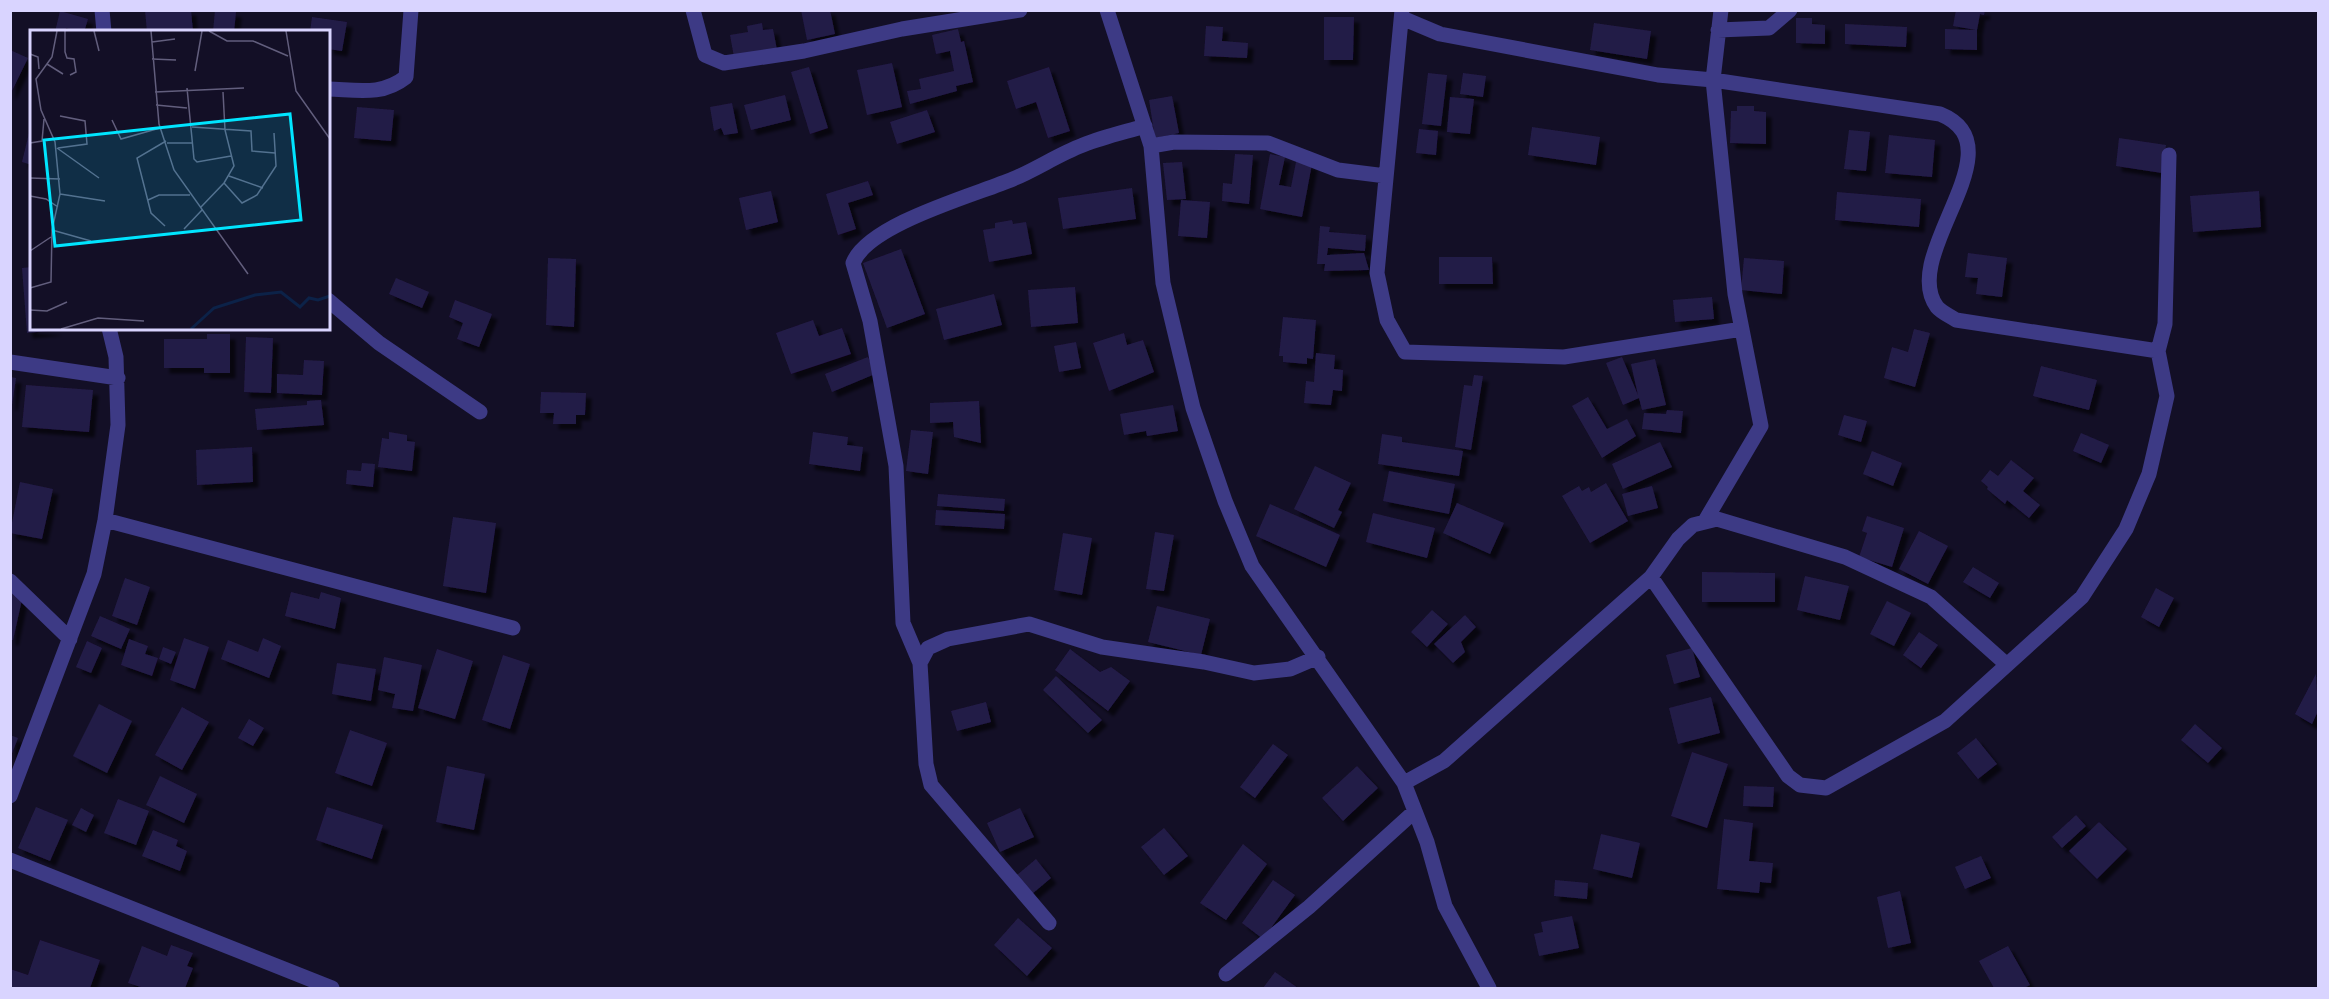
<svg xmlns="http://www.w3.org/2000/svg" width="2329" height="999" viewBox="0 0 2329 999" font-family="'Source Sans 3',sans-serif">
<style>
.building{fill:#241b47;filter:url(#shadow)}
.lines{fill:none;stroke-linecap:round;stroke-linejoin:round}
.street{stroke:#3d3a85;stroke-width:15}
.inset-river{fill:none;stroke:#0c2248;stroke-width:3}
.inset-road{fill:none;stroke:#625e7d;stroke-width:1.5}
.view{fill:#00e5ff;fill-opacity:0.15;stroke:#00e5ff;stroke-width:3}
.inset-edge{fill:none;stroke:#d9d4ff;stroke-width:3}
</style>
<defs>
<filter id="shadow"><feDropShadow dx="5.5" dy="5.5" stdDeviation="1.5" flood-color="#0009"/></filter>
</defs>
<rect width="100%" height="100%" fill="#130f26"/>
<path class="building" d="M145,10H191L193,32H147Z
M215,10L236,12L234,32H213Z
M801,10H830L835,34L807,40Z
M1956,10H1985L1984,15L1980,14L1977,30V50L1945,49V29L1976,30L1953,26Z
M60,11L88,19L84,32L66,28L65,32H55Z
M312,17L347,22L342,51L328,49V32H310Z
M1324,17H1354L1353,60H1324Z
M1796,18H1812V24L1825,25V44L1796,43Z
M762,23L763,30L773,29L777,50L734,57L730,35L748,32L747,26Z
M1594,23L1651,31L1647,59L1590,50Z
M1845,24L1907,27L1906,47L1845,44Z
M1206,26L1223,27L1222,41L1248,43L1247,58L1204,56Z
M958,29L961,42L964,41L973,82L956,86L957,91L910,104L907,91L921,89L919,79L954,71L950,51L936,54L932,35Z
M10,50L28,58L10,95Z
M892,63L902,107L867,115L857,70Z
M809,67L828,128L810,134L791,72Z
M1049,67L1070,131L1048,138L1036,102L1016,109L1007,81Z
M1428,73L1447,75L1441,126L1422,124Z
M1463,73L1486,76L1483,97L1460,94Z
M785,95L791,120L751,130L744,105Z
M1172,96L1179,133L1155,138L1149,100Z
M1450,97L1474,99L1470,134L1447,132Z
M732,103L738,133L724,135L721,128L714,131L710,107Z
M1737,106H1754V111L1766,112V144L1730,143L1731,111H1737Z
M357,107L394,110L391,141L354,138Z
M927,110L935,132L897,144L890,122Z
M31,125H32V165L22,162Z
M1532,127L1600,137L1596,165L1528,155Z
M1419,129L1438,131L1436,155L1416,153Z
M1849,130L1870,132L1866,171L1844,169Z
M1889,135L1935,140L1932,177L1885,173Z
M2119,138L2166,145L2162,173L2116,166Z
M1235,154L1253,155L1249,204L1222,201L1223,183L1232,184Z
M1270,154L1285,157L1279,185L1291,187L1296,162L1312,164L1302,217L1260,209Z
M1182,162L1186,199L1167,200L1163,163Z
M868,181L873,195L848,203L856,229L838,235L826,194Z
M1132,188L1136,219L1063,229L1058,198Z
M771,191L778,222L746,230L739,198Z
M2259,191L2261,227L2193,232L2190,196Z
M1837,192L1921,199L1919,227L1835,220Z
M1181,200L1210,202L1207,238L1178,236Z
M1012,220L1013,224L1026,222L1032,254L989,262L983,230L995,228V223Z
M1320,226L1330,227L1329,232L1366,235L1365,251L1328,248L1327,255L1364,253L1369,270L1324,271L1325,264H1317Z
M901,249L925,314L887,328L863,263Z
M1968,253L2007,258L2002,297L1976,294L1978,278L1965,277Z
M1439,257H1492L1493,284H1439Z
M548,258L576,259L574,327L546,325Z
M1744,258L1784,261L1782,294L1741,290Z
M32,267V328L58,330L27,333L22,268Z
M396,278L429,292L422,308L389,294Z
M1075,287L1078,323L1031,327L1028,290Z
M994,294L1002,325L944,340L936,309Z
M1712,297L1714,319L1675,322L1673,300Z
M455,300L492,314L479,347L457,339L463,323L449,317Z
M1283,317L1316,320L1313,359L1307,358V364L1283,362V356H1279Z
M813,320L819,336L842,328L851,354L791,374L776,333Z
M1914,329L1930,333L1915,387L1884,378L1892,347L1908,352Z
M1124,333L1127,345L1143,340L1154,372L1109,391L1093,343Z
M207,334H230V373H204V368H164V339H207Z
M246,337L273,338L271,393L244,392Z
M1076,342L1081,368L1059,372L1054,346Z
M1316,353L1335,355L1334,369L1343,370L1342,391L1333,390L1331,405L1304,403L1306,381L1314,382Z
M868,357L875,374L832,392L825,374Z
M1622,357L1638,395L1631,364L1655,359L1666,405L1642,410L1639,398L1623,405L1606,363Z
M304,360L324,361L322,395L277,393V374L303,375Z
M2041,366L2097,380L2089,410L2033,396Z
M1474,375L1483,376L1471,450L1455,447L1464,385L1472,386Z
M10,377L16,378L12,405H10Z
M26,385L93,390L89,432L22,427Z
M541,392L586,393L585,415H576V424H553L554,413H540Z
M1588,397L1607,429L1627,419L1636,436L1602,458L1572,406Z
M321,400L324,425L257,430L255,409L307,405V401Z
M979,401L981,443L954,437L953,422L930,423V403Z
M1173,405L1178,431L1147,436L1146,431L1124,435L1120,414Z
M1667,410L1683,411L1681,433L1642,429L1644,413L1666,414Z
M1844,415L1867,421L1861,442L1838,435Z
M911,430L933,432L928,474L906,471Z
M389,432L407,435V441L415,442L412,471L378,467L382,438L389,439Z
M813,432L848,437L847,445L863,447L860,471L809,464Z
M2081,433L2109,445L2101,463L2073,451Z
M1382,434L1402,437V442L1463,451L1459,476L1378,464Z
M1660,442L1672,467L1623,489L1612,464Z
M252,447L253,482L197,485L196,450Z
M1872,451L1902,463L1893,486L1863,474Z
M2011,460L2034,478L2023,491L2040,505L2029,518L2007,500L2005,504L1987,489L1988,487L1981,481L1990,470L1998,476Z
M362,463L375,464L373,487L346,484L347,470L361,471Z
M1315,466L1351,483L1338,510L1342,512L1334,528L1294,509Z
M1389,471L1455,484L1449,514L1383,501Z
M20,482L53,489L42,539L10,533Z
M1606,483L1628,521L1590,543L1562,496L1579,486L1582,491L1589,487L1591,492Z
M1652,486L1658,508L1628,516L1622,494Z
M938,494L1005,499L1004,511L937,506Z
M1457,503L1504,523L1490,554L1443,533Z
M1270,504L1340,535L1326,567L1256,536Z
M936,510L1005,514L1004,529L935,525Z
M1373,513L1435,528L1427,558L1366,542Z
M1867,516L1904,528L1892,567L1859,557L1867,533L1862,531Z
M453,517L496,523L486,593L443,586Z
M1919,531L1948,546L1928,584L1899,569Z
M1155,532L1174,535L1164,591L1146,589Z
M1063,533L1092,538L1082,595L1054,590Z
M1973,567L1999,583L1990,598L1963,582Z
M1702,572L1775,573V602H1702Z
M1805,576L1849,586L1840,620L1797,610Z
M125,578L150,587L137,625L112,616Z
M2156,588L2174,598L2159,627L2141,617Z
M291,592L319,599L321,592L341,598L335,629L285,616Z
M10,593L23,595L13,640H10Z
M1887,601L1911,613L1894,646L1870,634Z
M1157,606L1210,619L1201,655L1148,642Z
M1432,610L1448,624L1427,647L1411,632Z
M1465,615L1476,627L1461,642L1465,652L1453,663L1434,644Z
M100,616L130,629L121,649L91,636Z
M1919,632L1938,645L1921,668L1903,655Z
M184,638L209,647L195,689L170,680Z
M263,638L281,646L269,678L221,659L228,640L258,652Z
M129,639L148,646L145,654L158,658L152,676L121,665Z
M87,641L102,648L91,673L76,667Z
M163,647L176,652L171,664L159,659Z
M1692,648L1700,677L1674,684L1666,655Z
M437,649L473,661L455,719L418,708Z
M1070,649L1100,672L1111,667L1130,681L1108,711L1055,670Z
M503,655L530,664L510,729L482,720Z
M384,657L422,665L413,711L392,708L395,694L378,690Z
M337,663L376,669L371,701L332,694Z
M2316,674L2318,711L2312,724L2295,714Z
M1056,676L1102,720L1088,733L1043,690Z
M1711,697L1720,733L1678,744L1669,708Z
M986,702L991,722L957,731L951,711Z
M99,704L132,721L107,773L73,756Z
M182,707L209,722L182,770L155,755Z
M249,719L264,728L253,746L238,738Z
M2195,724L2222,748L2208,763L2181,740Z
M350,730L387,743L372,786L335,773Z
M10,735L18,738L11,756H10Z
M1976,738L1997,764L1978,779L1957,753Z
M1273,744L1288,755L1255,798L1240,787Z
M1692,752L1728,764L1707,828L1671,816Z
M447,766L485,774L474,830L436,822Z
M1357,766L1378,788L1343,821L1322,798Z
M160,776L197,794L184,823L146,805Z
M1744,786L1774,787L1773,807L1743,806Z
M118,799L149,811L136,845L104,833Z
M36,807L68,820L50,861L18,848Z
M327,807L383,825L372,859L316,840Z
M81,808L94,815L86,832L72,825Z
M1020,808L1034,837L1000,852L987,823Z
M2076,815L2086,826L2062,848L2052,837Z
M1724,819L1753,823L1749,861L1773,863L1771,883L1760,882L1759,893L1717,889Z
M2099,822L2127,849L2097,879L2069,851Z
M1164,828L1188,856L1164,875L1141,847Z
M153,830L178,840L176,846L187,851L180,871L142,856Z
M1601,834L1640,843L1632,878L1593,869Z
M1243,844L1267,864L1226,920L1200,903Z
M1981,856L1991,878L1965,889L1955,867Z
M1036,859L1051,878L1032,894L1017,875Z
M1273,880L1295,895L1263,939L1242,923Z
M1555,880L1588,883L1587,899L1554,896Z
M1900,891L1911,943L1888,948L1877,897Z
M1572,916L1579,948L1539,956L1534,934L1543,932L1541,922Z
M1018,918L1052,948L1027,976L994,945Z
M40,940L100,960L90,988H10V969L28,975Z
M171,945L193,953L187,966L193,968L185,988H144L128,983L142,946L167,956Z
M2008,946L2030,985L2024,988H1994L1979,961Z
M1275,972L1298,988H1263Z"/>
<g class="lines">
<path class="street" d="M102,10L104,32
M693,10L705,55L724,63L804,51L902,29L1020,10
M1107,10L1151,146L1163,283L1193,408L1225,501L1252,566L1404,783L1427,842L1445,906L1489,988
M1402,10L1377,273L1387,320L1405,352L1564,357L1742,329
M1402,18L1440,34L1658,75L1713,80L1940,114C2021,147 1898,254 1937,307C1941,312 1950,316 1956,320L2158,351
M1718,30L1769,28L1790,10
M328,89C358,90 382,96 406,77L411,10
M1151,146L1174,142L1268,143L1338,170L1386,176
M328,300L379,343L480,412
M10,362L118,378
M105,520L513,628
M1705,521L1761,426L1735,294L1713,80L1721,10
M1651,577L1788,776L1800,785L1826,788L1945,721L2082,597L2126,529L2149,474L2167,396L2158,351L2165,324L2169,155
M10,581L70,639
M920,663L928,648L948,639L1029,624L1102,647L1204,662L1254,673L1290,669L1318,657
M1404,783L1444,761L1651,577L1678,539L1693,525L1717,519L1845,557L1931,597L2006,664
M10,796L94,574L105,520L118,425L116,357L109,328
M10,860L332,988
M1049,923L931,785L926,764L920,663L903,623L896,466L870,321L853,263C868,224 975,195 1013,179C1037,169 1059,154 1083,145C1103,137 1125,132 1145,126
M1226,974L1309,907L1415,811"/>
</g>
<g transform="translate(30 30)">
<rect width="300" height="300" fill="#130f26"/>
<path class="inset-river" d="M161,299L184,278L225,265L251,262L270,277L279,268L288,270L300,266"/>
<path class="inset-road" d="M35,1V22L37,28L44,29L46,42L40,45M64,1L69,21M121,1L129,94L144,140L218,244M179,1L197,11H223L258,26M256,1L266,61L300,109M122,12L145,9M0,24L8,27L9,39M122,29L146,30M17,34L33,44M165,41L172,1M157,58L164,129L167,132L201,126M125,62L214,58M126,75L157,78M82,90L91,109L130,98M162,97L221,101L222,121L245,123M0,113L12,111L14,89M137,113H162M27,118L69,148M28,118L57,114L55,91L30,86M199,146L233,158M0,148L30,149M194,153L212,173L227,165L246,136L244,103M30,164L75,171M0,166L16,169L28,177M118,170L129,165H160M171,177L194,153L204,136L195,100L193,62M135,196L121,183L107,128L136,111M154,199L172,180M22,200L61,211M0,221L21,207M0,258L21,252L22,200L30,164L25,112L11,80L6,49L22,27L27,1M0,280L17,281L37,272M31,299L68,288L114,291"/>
<path class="view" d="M260,84L271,190L25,216L14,110Z"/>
<rect width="300" height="300" class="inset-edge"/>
</g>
<rect width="2329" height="999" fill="none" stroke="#d9d4ff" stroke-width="24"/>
</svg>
